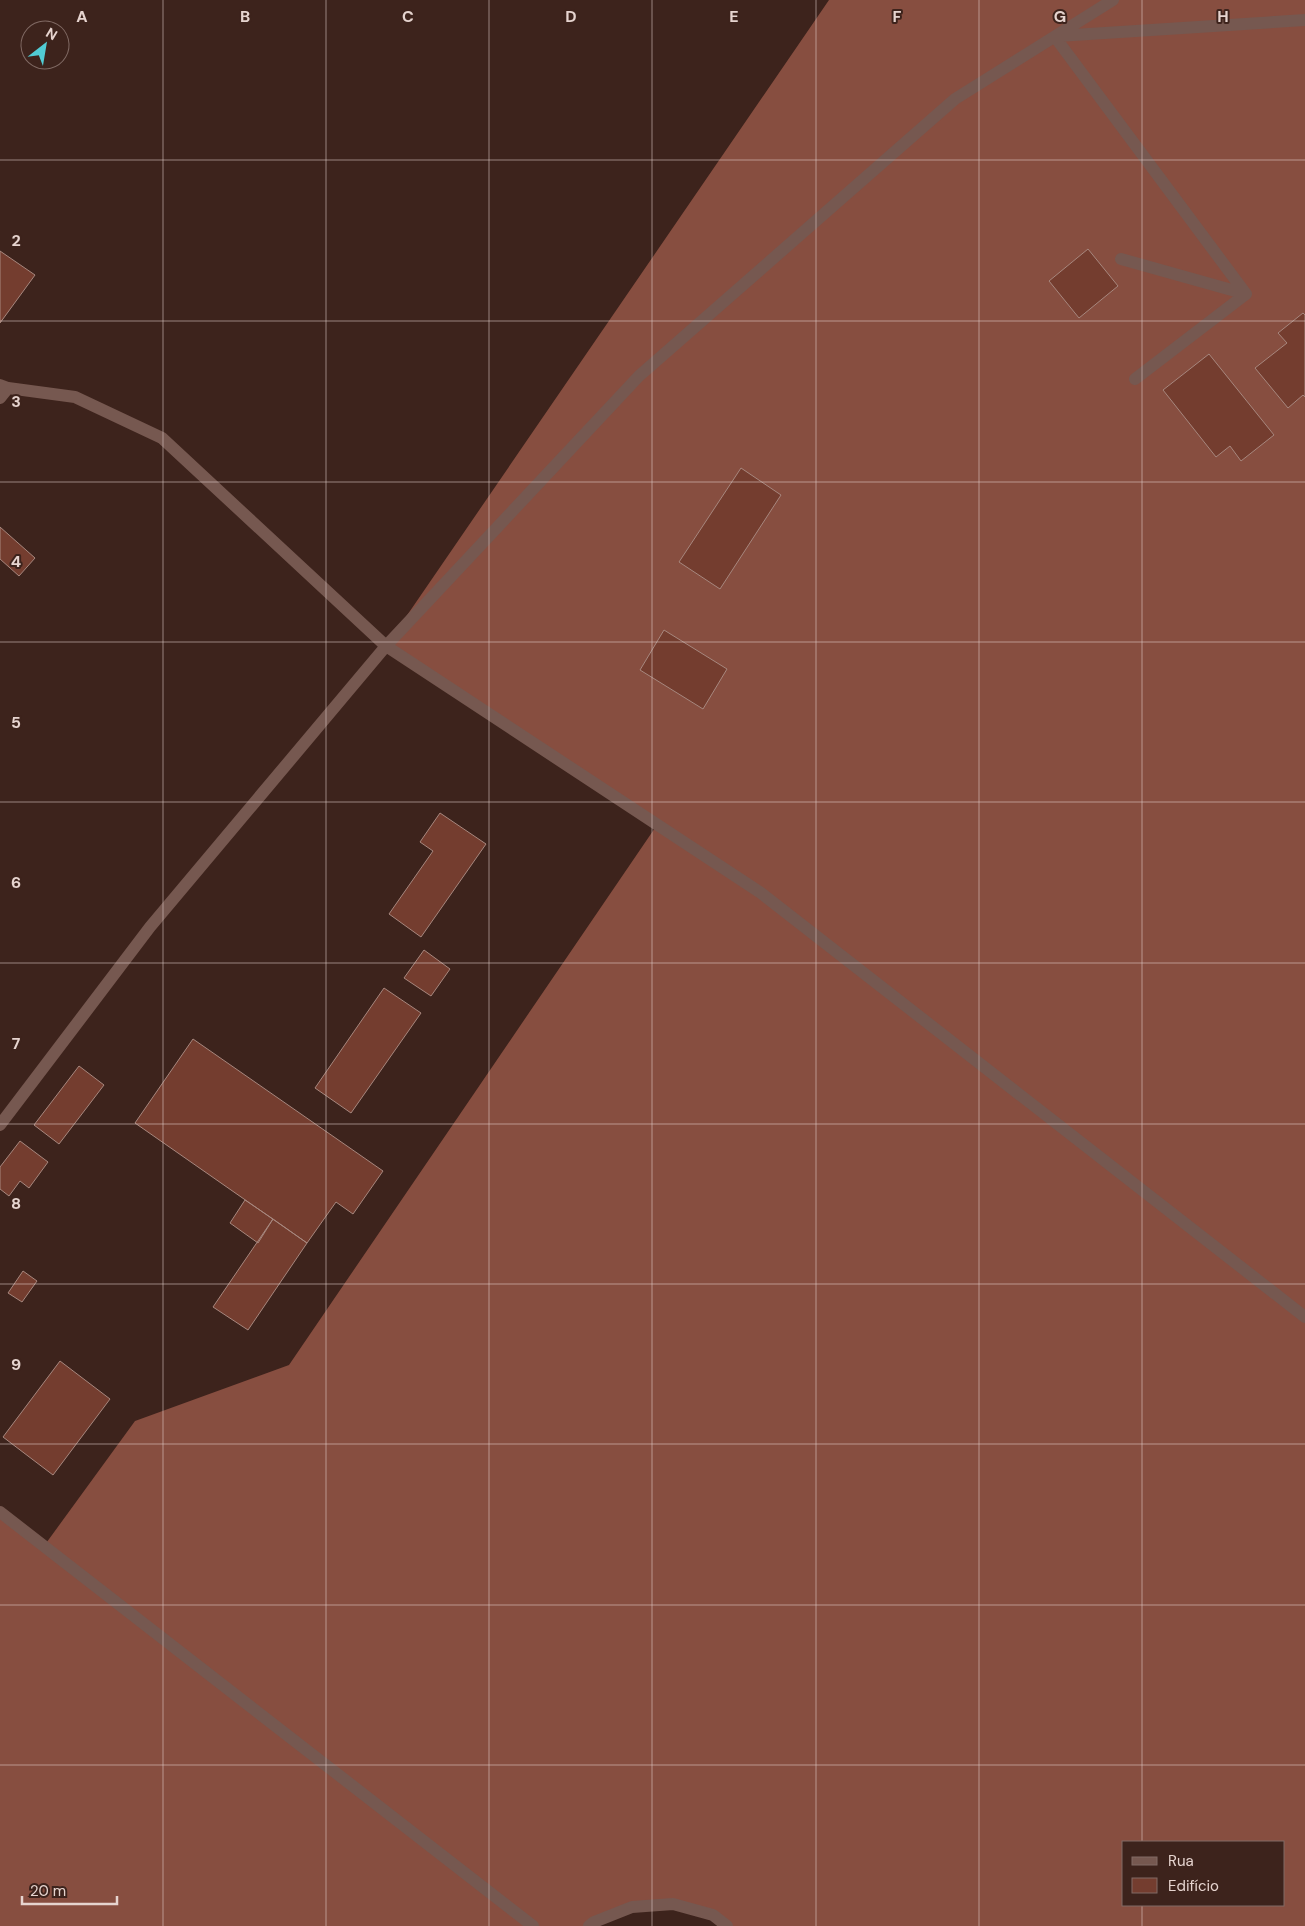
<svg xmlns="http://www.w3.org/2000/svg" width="1305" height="1926" viewBox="0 0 1305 1926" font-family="'DM Sans',sans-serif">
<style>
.forest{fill:#874e40;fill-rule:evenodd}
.building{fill:#743d2f;stroke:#a7877e}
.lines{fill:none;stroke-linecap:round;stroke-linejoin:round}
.minor{stroke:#765850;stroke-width:12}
.grid{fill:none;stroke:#e6d4cf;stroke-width:1;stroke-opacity:0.55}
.grid-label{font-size:16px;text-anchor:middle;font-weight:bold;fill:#e6d4cf;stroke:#3d231c;stroke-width:4;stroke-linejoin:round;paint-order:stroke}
</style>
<rect width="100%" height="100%" fill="#3d231c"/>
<path class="forest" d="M829,0H1305V1926H727L673,1904L632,1907L589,1926H0V1512L44,1546L135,1421L289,1365L657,825L386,646ZM1124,1842H1284V1905H1124Z"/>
<path class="building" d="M1088,249L1118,286L1079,318L1049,281Z
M0,251L35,275L0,323Z
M1303,313L1305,315V397L1303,395L1288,408L1255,368L1287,343L1278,333Z
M1209,354L1274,435L1241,461L1230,446L1216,457L1163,390Z
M741,468L781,495L720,589L679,562Z
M0,527L35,558L19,576L0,559Z
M664,630L727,669L703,709L640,670Z
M440,813L486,844L421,937L389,914L433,851L420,842Z
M424,950L450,969L431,996L404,978Z
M384,988L421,1013L351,1113L315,1088Z
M193,1039L383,1171L353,1214L336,1202L307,1243L135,1123Z
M79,1066L104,1085L59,1144L34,1125Z
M20,1141L48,1162L29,1188L20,1181L9,1196L0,1189V1167Z
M245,1200L273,1219L258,1243L230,1223Z
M273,1219L307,1243L248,1330L213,1307Z
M23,1271L37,1281L22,1302L8,1293Z
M60,1361L110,1399L53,1475L3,1437Z"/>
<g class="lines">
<path class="minor" d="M1058,36L1305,20
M1055,37L1246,294
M1121,259L1246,294L1135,379
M0,385L8,388L75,397L162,438L386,646L761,893L1305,1317
M0,398L8,388
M0,1125L150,927L386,646L639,376L955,99L1113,0
M0,1512L533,1926
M589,1926L594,1922L632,1907L673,1904L713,1915L727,1926"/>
</g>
<path class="grid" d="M163,0V1926M326,0V1926M489,0V1926M652,0V1926M816,0V1926M979,0V1926M1142,0V1842M0,160H1305M0,321H1305M0,482H1305M0,642H1305M0,802H1305M0,963H1305M0,1124H1305M0,1284H1305M0,1444H1305M0,1605H1305M0,1765H1305M1142,1905V1926"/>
<g class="grid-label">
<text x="82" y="22">A</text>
<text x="245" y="22">B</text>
<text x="408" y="22">C</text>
<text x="571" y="22">D</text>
<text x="734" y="22">E</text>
<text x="897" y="22">F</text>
<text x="1060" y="22">G</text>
<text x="1223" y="22">H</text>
<text x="16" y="246">2</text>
<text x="16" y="407">3</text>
<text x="16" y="567">4</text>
<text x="16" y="728">5</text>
<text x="16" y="888">6</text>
<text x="16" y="1049">7</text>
<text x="16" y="1209">8</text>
<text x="16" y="1370">9</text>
</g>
<rect x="1122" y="1841" width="162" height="65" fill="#3d231c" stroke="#816a64"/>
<rect x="1132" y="1857" width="25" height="8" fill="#765850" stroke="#816a64"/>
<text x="1168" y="1866" font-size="15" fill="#e6d4cf">Rua</text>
<rect x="1132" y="1878" width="25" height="15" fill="#743d2f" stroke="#816a64"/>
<text x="1168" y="1891" font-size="15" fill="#e6d4cf">Edifício</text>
<g transform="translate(45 45) rotate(31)"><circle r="24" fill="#3d231c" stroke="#816a64"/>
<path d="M0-4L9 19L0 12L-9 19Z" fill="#51ccd4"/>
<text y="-8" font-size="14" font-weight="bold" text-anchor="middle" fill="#e6d4cf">N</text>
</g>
<path d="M22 1896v8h95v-8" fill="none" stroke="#e6d4cf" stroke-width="2.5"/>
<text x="30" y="1896" font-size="15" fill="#e6d4cf" stroke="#3d231c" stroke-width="4" paint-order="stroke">20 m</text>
</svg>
